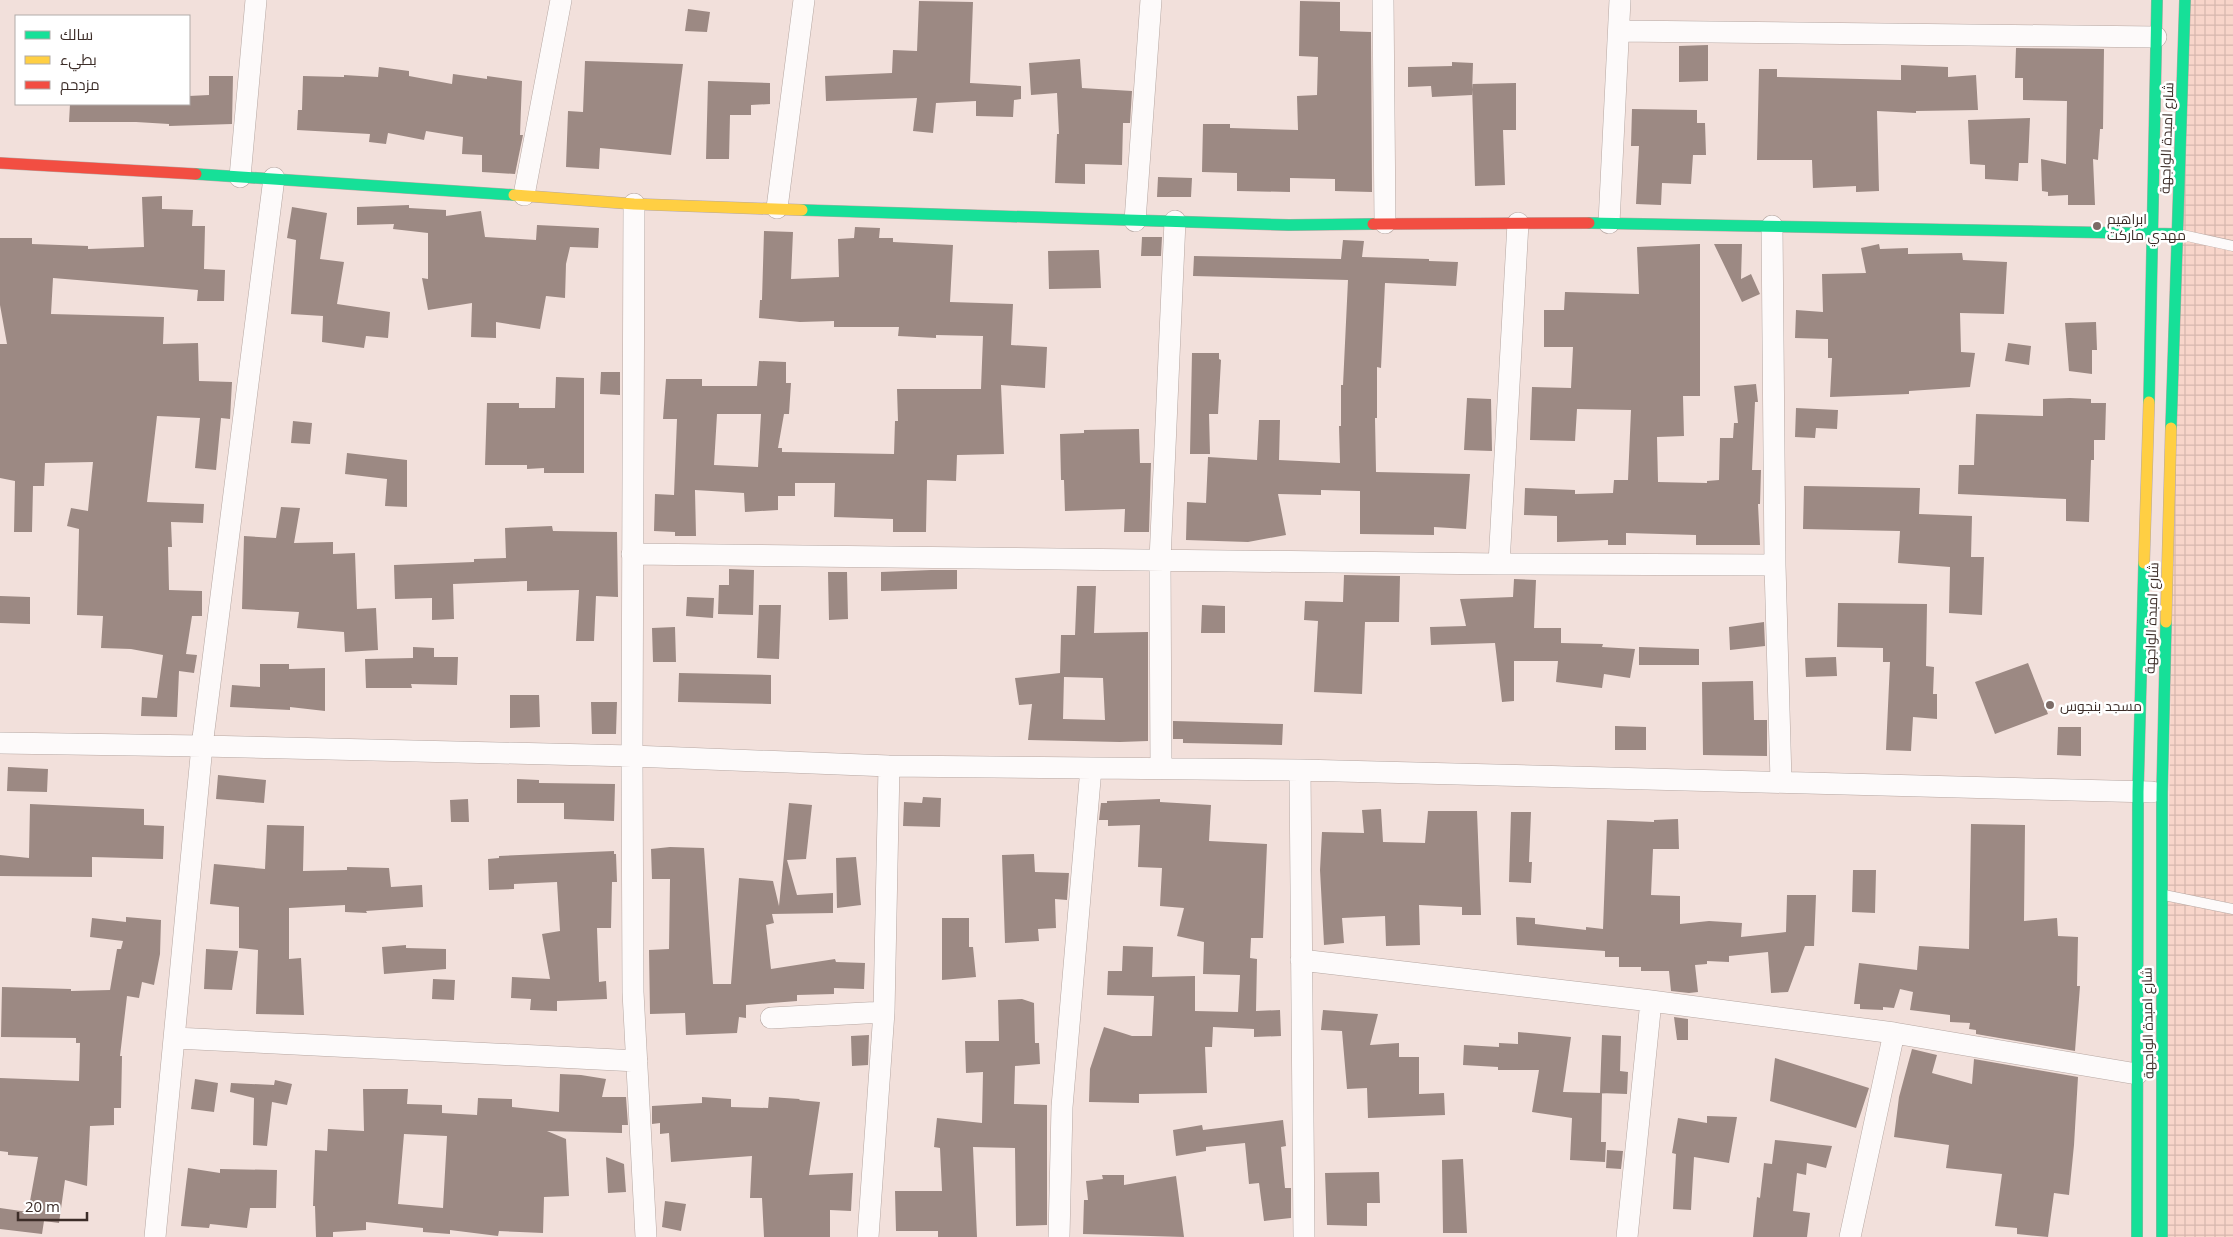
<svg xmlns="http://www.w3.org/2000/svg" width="2233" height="1237" viewBox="0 0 2233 1237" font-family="'Open Sans',Cairo,sans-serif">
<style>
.industrial{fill:url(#industrial-grid)}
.building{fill:#9c8983;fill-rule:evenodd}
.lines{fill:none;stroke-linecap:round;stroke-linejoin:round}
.lane-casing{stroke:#b6a7a2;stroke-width:11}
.street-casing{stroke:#b6a7a2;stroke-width:22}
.fast-casing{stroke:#b6a7a2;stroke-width:12}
.slow-casing{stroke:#b6a7a2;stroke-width:12}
.jam-casing{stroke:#b6a7a2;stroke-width:12}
.lane{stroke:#fdfafa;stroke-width:10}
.street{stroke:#fdfafa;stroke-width:21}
.fast{stroke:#16e098;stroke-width:11}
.slow{stroke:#ffcf43;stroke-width:11}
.jam{stroke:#f24e42;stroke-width:11}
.poi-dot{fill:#7c6c67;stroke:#fff;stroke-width:2}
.labels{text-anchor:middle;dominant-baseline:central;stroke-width:5;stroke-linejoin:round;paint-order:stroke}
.street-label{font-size:14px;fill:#3c2d28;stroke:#fff}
.poi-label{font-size:14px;fill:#3c2d28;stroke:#fff;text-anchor:start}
</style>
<defs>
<pattern id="industrial-grid" width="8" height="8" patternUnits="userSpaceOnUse" patternTransform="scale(1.25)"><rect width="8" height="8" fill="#f8d5ca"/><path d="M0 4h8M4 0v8" fill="none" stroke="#d6b7ae"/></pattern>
</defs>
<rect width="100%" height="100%" fill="#f2e0db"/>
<path class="industrial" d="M2179,0H2233V1237H2164Z"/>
<path class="building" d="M919,1L973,2L970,83L1021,86V99L1014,100L1013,117L976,116V101L936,103L933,133L913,131L917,98L826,101L825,76L892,73L893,50L917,51Z
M1300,1L1340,2V31L1371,32L1372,192L1335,191V179L1290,178V192L1237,191V173L1202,172L1203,124H1230V128L1298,130L1297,96L1317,95L1318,57L1299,56Z
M688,9L710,12L707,32L685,31Z
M1708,45V81L1679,82V46Z
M2016,48L2104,49L2103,129H2100L2098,160L2093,159L2095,205H2068V195L2048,196V192L2042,191L2041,159L2066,164L2067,101L2023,100V78H2015Z
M1080,59L1082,88L1132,91L1130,123H1123L1122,165L1085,164V184L1055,183L1057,134H1059L1057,93L1031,95L1029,63Z
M585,61L683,64L671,155L600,148L599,169L566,167L568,111L583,112Z
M1452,62L1473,63L1472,95L1432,97L1431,86L1408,87V67L1452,66Z
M1901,65L1948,67V77L1976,75L1978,110L1916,111V113L1877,111L1879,191L1856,192V186L1813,188L1812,160H1757L1759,69H1777V77L1901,80Z
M379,67L409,71V76L452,84L453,74L487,79V76L522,81L520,135H523L515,174L482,172V155L462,154L463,137L426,131L424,140L388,133L386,144L369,142L370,134L297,130L298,110H302L303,76L344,77V75L378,77Z
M209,76H233L232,124L169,126V124L136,122H69L70,104H189V96L209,95Z
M708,81L770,83V104L751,105V115H730L729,159H706Z
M1516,83V130H1503L1505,185L1475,186L1472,84Z
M1632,109L1697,110V123H1705L1706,155H1693L1691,184L1662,183L1661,205L1636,204L1639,146H1631Z
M2030,118L2028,163H2019L2018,181L1985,179V165L1970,164L1968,120Z
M1158,177L1192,178L1191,197H1157Z
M162,196V209L193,210L192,226H205L204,269L225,270L224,301H197L198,290L53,278L51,314L164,317L163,344L198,343L199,381L232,382L230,419L221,418L216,470L195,468L200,418L157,416L147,502L204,504L203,523L171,522L172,547H168L169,590L202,591V616H192L186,654L197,655L194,673L179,671L177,717L141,716L142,697L157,698L163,655L131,649L101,648L103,616L77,615L79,529L67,526L71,508L88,511L93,462L45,463L44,486H33L32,532H14L15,481L0,478V344H7L0,305V238H32V244L88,246V249L144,247L142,197Z
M409,205V208L446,210V216L481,211L485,237L536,240L537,225L599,228L598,248L570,247L566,264L565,298L546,296L540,329L496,322V338L471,337L472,303L428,310L422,278L428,279V233L393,229L394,224L357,225V207Z
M292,207L327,213L320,259L344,262L337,304L390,312L388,338L366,336L364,348L322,342L323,316L291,314L296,240L287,238Z
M855,227L880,228L879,238H893V242L953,245L950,302L1013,304L1011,345L1047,347L1045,388L1001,385L1004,454L957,455L956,481L927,480L926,532H893V519L834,517L835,483H795V496H778V510L745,512L744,493L695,490L696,536H675V532L654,531L655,494L674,495L677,419H663L666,379H702V386H757L759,361L786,362V383H791L789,414H784L778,448H782V452L894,454L895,421H898L897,389H981L983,336L936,335V338L898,336L899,327H834V321L800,322L759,318L760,300H762L764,231L793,232L791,279L839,277L838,239L854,238ZM717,414H761L758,467L714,465Z
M1142,237H1162L1161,256H1141Z
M1343,240L1364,241L1362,257L1429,259V261L1458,262L1456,286L1385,283L1381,368L1377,367V418H1375L1376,472L1470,474L1466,529L1434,527V535L1360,534V491L1321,490V495L1278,494L1286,535L1248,542L1186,540L1187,502L1206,503L1208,457L1257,460L1259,420H1280L1279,460L1340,463L1339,426H1341V385H1343L1348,280L1193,276L1194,256L1341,259Z
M1700,244V396H1683L1684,436L1657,437L1658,482L1707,483V481L1719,480L1720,438H1733L1734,423H1738L1734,386L1756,384L1758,402H1755L1752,470H1761L1760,504H1758L1760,545H1696V535L1626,533V545H1608V540L1557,542V516L1524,515L1525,488L1575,490V494L1613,493L1614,480H1628L1631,410L1577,409L1575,441L1530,440L1532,387L1571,388L1573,347H1544V310H1564L1565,292L1639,294L1637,247Z
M1714,244H1742L1741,279L1751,274L1760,294L1742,302Z
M1879,244L1880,249L1908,248V254L1962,253L1963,260L2007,262L2004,314L1960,313L1961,352L1975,353L1970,387L1909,391V394L1830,397L1832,358H1828V339L1795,338L1796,310L1823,312L1822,274L1866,273L1861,248Z
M1099,250L1101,288L1049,289L1048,251Z
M2096,322L2097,350H2092V374L2069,371L2065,323Z
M2008,343L2031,346L2029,365L2005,361Z
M1192,353H1219V359L1221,360L1218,414H1209L1210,454H1190Z
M601,372H620V395L600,394Z
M556,377L584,378V473H544V468L527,469V465H485L487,403H519V408H555Z
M1467,398L1491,399L1492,451L1464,450Z
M2070,398L2091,399V403H2106L2105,440H2094V460H2091L2089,522L2066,521V499L1958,494L1959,465H1974L1976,414L2043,416V399Z
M1796,408L1838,410L1837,429L1816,428L1815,438L1795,437Z
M293,421L312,423L310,444L291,443Z
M1139,429L1140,463H1151L1149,532H1124L1125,509L1065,511L1064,480H1061L1060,434L1084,433V430Z
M347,453L407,460V507L385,506L387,479L345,474Z
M1804,486L1920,488L1919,514L1972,516L1971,557H1984L1982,615L1949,613L1950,567L1898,563L1900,531L1803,529Z
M281,507L300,508L294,543L333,542V554L355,553L357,609L376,608L378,650L345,652L344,632L297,628L299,612L242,609L244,536L276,538Z
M552,526L553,531L617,532L618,597L596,596L594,641H576L579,590L527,591V581L453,584L454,619L432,620V598L395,599L394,565L474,562V559L506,558L505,528Z
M729,569L754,570L753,615L718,614L719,585H729Z
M931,570H957V589L881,591V572Z
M828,572H847L848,619L829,620Z
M1344,575L1400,576L1399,622H1365L1362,694L1314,692L1318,621L1304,620L1305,601L1343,602Z
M1514,579L1536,580L1534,628H1561V643L1603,644L1602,647L1635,649L1630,678L1604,674L1602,688L1556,682L1558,661H1514V701L1502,702L1495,643L1431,645L1430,627L1466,626L1460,599L1513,597Z
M1077,586H1096L1094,633L1148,632V741L1120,742L1028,740L1032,704L1019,705L1015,678L1060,673L1061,635H1075ZM1064,677L1103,678L1105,720L1063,719Z
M0,596L30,597V624L0,623Z
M687,597L714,598L713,618L686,616Z
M1838,603L1927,604L1926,666L1934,667L1933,694H1937V719L1913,717L1911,751L1886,750L1890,662H1883V648L1837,647Z
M759,605H781L779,659L757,658Z
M1202,605L1225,606V633H1201Z
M1764,622L1765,646L1730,650L1729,627Z
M675,627L676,662H653L652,628Z
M413,647L434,648V657H458L457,685L411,684L412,688H366L365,659L413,658Z
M1639,647L1699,649V665H1639Z
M1836,657L1837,676L1806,677L1805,658Z
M2028,663L2048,714L1995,734L1975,682Z
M260,664H289V669L325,668V711L290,707V710L230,707L232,685L260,687Z
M679,673L771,675V704L678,702Z
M1753,681L1754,720H1767V756L1703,755L1702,682Z
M510,695H539L540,727L510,728Z
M591,702H617L616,734H592Z
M1173,721L1283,724L1282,745L1183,743V739H1173Z
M1615,726L1646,727V750H1615Z
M2058,727H2081V756L2057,755Z
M8,767L48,769L47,792L7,791Z
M218,775L266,780L264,803L216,799Z
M517,779L539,780V783L615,784L614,821L564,819V803H517Z
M923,797L941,798L940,827L903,826L904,802L922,803Z
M468,799L469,822H451L450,800Z
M1160,799V802L1211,805L1209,841L1267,844L1263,938H1251L1250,958L1257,959L1256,1011L1280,1010L1281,1036L1254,1037V1029L1213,1027L1212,1047H1205L1207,1093L1139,1094V1103L1089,1102L1090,1069L1104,1027L1132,1036H1152L1154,996L1107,995L1108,971H1122L1123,946L1153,947L1152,977L1195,976V1011L1238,1012L1240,975L1203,974L1204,942L1177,936L1184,908L1160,906L1162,868L1138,867L1140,825L1108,826V820H1099L1101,803H1107V801Z
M789,803L812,805L806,859L787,860L797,895L833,893V913L772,914L774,923L766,925L771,969L835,959L836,962L865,963L864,989L834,988V994L797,995V1001L746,1005V1018L739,1017L737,1033L686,1035L685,1013L650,1014L649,950L669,949L670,879H652L651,849L670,847L704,848L713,984H731L739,878L773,881L779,906Z
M30,804L144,809V825L164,826L163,859L92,857V877L0,876V855L29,858Z
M1381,809L1383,842L1425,843L1428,811H1477L1481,915H1462V907L1419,905L1420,945L1386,946L1385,916L1342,918L1344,943L1324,945L1320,870L1322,832L1364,833L1362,810Z
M1511,812H1531L1529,862H1532L1531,883L1509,882Z
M1678,819L1679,849H1653L1651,895L1680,896V924L1709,921L1742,923L1741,937L1786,932L1787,895H1816L1814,946H1805L1788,992L1771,993L1768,952L1729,956V962L1707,961V964L1695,965L1698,992L1689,993L1671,991L1669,971H1641V967H1619V957H1605V951L1517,945L1516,917L1535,918V924L1586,930V927L1603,929L1607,820L1654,822V820Z
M1971,824L2025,825L2024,921L2057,918L2058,936L2078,937L2077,986H2080L2075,1051L1976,1034V1030L1969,1029L1970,1023L1950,1022V1015L1910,1010L1913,992L1900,989L1894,1008L1883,1007V1010L1860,1009V1004H1854L1859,963L1917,970L1919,946L1969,949Z
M267,825L304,826L303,871L347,870V867L389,868L391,887L422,885L423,907L366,911L367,913L345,912V905L289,908V959L301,958L304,1015L256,1014L258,950L239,948V907L210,904L214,864L265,869Z
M614,851V854H616L617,882H612L611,928H597L599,982L606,981L607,999L557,1001V1011L530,1010L531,999L511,998L512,977L550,979L542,934L560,931L557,882L514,884V889L489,890L488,859L499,858V856Z
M1034,854L1035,872L1069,873L1067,900L1055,899L1056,928L1038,929L1039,941L1005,943L1002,855Z
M856,857L861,905L837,908L836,858Z
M1853,870H1876L1875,913L1852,912Z
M126,917L161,920L160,954L154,985L142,982L139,998L127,996L120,1056H122L121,1108H114V1125L90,1126L87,1186L65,1180L59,1223L44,1221L42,1234L0,1229V1208L28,1212L38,1157L8,1155V1152L0,1151V1078L79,1081L80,1043H76V1038L1,1037L2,987L71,989V991L110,990L117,949H121L123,941L90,937L92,918L126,922Z
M942,918H969V947H973L976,977L942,980Z
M406,945V948L446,949V969L384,974L382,947Z
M206,949L238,951L232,990L204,989Z
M433,979L455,980L454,1000L432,999Z
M1022,999L1034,1003L1035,1043H1039L1040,1064L1015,1066L1014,1104L1047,1105V1225L1016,1226L1015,1148L973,1147L977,1237H938V1231H896L895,1191H942L940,1148L934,1147L937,1118L982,1123L983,1072L966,1073L965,1041H999L998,1000Z
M1323,1010L1378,1014L1370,1045L1399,1043V1057H1419V1094L1444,1093L1445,1115L1368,1118L1367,1088L1347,1089L1342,1031L1321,1030Z
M1674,1017L1688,1019V1040H1677Z
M1518,1032L1571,1037L1563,1092L1602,1093L1601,1142H1606L1605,1162L1570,1160L1572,1118L1532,1112L1539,1070H1498V1067L1463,1065L1464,1045L1499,1047V1043L1518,1044Z
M869,1035L868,1065L852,1066L851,1036Z
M1602,1035L1621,1036L1620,1071L1628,1072L1627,1094L1600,1093Z
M1912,1049L1937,1055L1932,1073L1972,1084L1974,1059L2078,1077L2074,1145L2069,1195L2054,1193L2048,1237L2017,1234V1228L1995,1226L2002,1174L1946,1168L1949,1145L1894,1137L1899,1097Z
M1775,1058L1869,1088L1856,1128L1770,1101Z
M560,1074L581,1075L606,1079L602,1097H626L628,1125H622V1133L547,1131L566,1139L569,1196L544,1197L543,1233L499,1231L498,1236L450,1230V1234L423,1232V1228L366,1222V1230L333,1232V1237H316L315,1206H313L315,1150L327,1151L328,1129L364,1131L363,1089H408L407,1104L442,1105V1113L477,1115L478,1098L512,1099V1107L559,1112ZM404,1134L447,1136L443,1208L398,1204Z
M195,1079L218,1083L214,1112L191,1109Z
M275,1080L292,1084L287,1105L272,1102L267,1146L253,1145L254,1098L230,1092L231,1083L274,1085Z
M702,1097L731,1099V1107L768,1108L769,1097L800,1099L799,1100L820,1102L809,1175L853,1173L851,1211L830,1210V1237H764L762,1198H750L752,1156L671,1162L669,1133L660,1134V1123L652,1124V1106L702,1103Z
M1707,1116L1737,1117L1729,1163L1694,1157L1691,1210L1673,1209L1676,1154L1672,1153L1678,1118L1707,1123Z
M1283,1120L1286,1146L1281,1147L1285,1188H1291V1218L1264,1221L1259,1183L1249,1184L1245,1143L1206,1147V1151L1176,1156L1173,1130L1202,1125L1203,1130Z
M1775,1140L1832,1146L1826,1168L1807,1163L1806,1175L1797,1173L1793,1211L1810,1213L1807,1237H1753L1757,1197L1760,1198L1764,1163L1772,1164Z
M1607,1150L1623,1151L1621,1169L1606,1168Z
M606,1157L624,1164L626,1192L608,1193Z
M1463,1159L1467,1233H1443L1442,1160Z
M188,1168L220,1173V1169L277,1170L276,1208H250L247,1228L210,1224L209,1228L181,1226Z
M1379,1172L1380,1203H1367V1226L1327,1225L1325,1173Z
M1102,1175H1124V1185L1176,1176L1184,1237L1083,1234L1084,1200H1088L1086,1181L1103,1179Z
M665,1201L686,1204L681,1231L662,1227Z"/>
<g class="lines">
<g class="lane-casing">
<path id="lane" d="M2178,234L2233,246
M2164,895L2233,909"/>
</g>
<g class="street-casing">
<path id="street" d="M1383,0L1385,223
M1619,31L2156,37
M240,177L256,0
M524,195L561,0
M634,204L632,756L633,992L646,1237
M777,208L804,0
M1135,221L1151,0
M1609,223L1620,0
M1772,226L1775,565L1781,781
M632,554L1499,564L1775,565
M1499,564L1518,223
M0,743L202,746L632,756L889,766L1300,770L2152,792
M1161,768L1160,560L1175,221
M1300,770L1304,1237
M1301,960L1651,1001L1894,1033L2137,1074
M771,1018L884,1012
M175,1038L637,1061
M155,1237L202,746L274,178
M868,1237L884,1012L889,766
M1059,1237L1062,1107L1091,768
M1627,1237L1651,1001
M1850,1237L1894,1033"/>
</g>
<g class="fast-casing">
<path id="fast" d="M196,174L514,195
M802,210L1289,225L1373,224
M1589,223L2177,234
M2149,402L2157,0
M2171,428L2185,0
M2137,1237L2138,792L2144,563
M2162,1237V793L2166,622"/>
</g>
<g class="slow-casing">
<path id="slow" d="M514,195L634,204L802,210
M2144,563L2149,402
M2166,622L2171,428"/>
</g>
<g class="jam-casing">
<path id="jam" d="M0,163L196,174
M1373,224L1589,223"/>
</g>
<use href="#lane" class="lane"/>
<use href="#street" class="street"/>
<use href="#fast" class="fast"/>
<use href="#slow" class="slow"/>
<use href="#jam" class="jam"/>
</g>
<g class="poi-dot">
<circle cx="2097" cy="226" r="5"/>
<circle cx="2050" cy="705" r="5"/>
</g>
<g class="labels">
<g class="street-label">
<text transform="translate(2166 138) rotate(-88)">شارع امبدة الواجهة</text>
<text transform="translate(2151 618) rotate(-88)">شارع امبدة الواجهة</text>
<text transform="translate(2147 1023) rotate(-91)">شارع امبدة الواجهة</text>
</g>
<g class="poi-label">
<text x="2107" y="218">ابراهيم<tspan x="2107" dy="16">مهدي ماركت</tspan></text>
<text x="2060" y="705">مسجد بنجوس</text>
</g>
</g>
<rect x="15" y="15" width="175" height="90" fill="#ffffff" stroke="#b1aba9"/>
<rect x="25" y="31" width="25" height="8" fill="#16e098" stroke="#b1aba9"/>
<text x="60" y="40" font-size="15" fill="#3c2d28">سالك</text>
<rect x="25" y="56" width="25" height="8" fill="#ffcf43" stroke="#b1aba9"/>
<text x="60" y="65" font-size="15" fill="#3c2d28">بطيء</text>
<rect x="25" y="81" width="25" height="8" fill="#f24e42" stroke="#b1aba9"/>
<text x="60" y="90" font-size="15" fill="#3c2d28">مزدحم</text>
<path d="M18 1212v8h69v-8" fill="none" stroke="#3c2d28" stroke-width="2.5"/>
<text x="25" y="1212" font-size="15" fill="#3c2d28" stroke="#ffffff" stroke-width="4" paint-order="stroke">20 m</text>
</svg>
